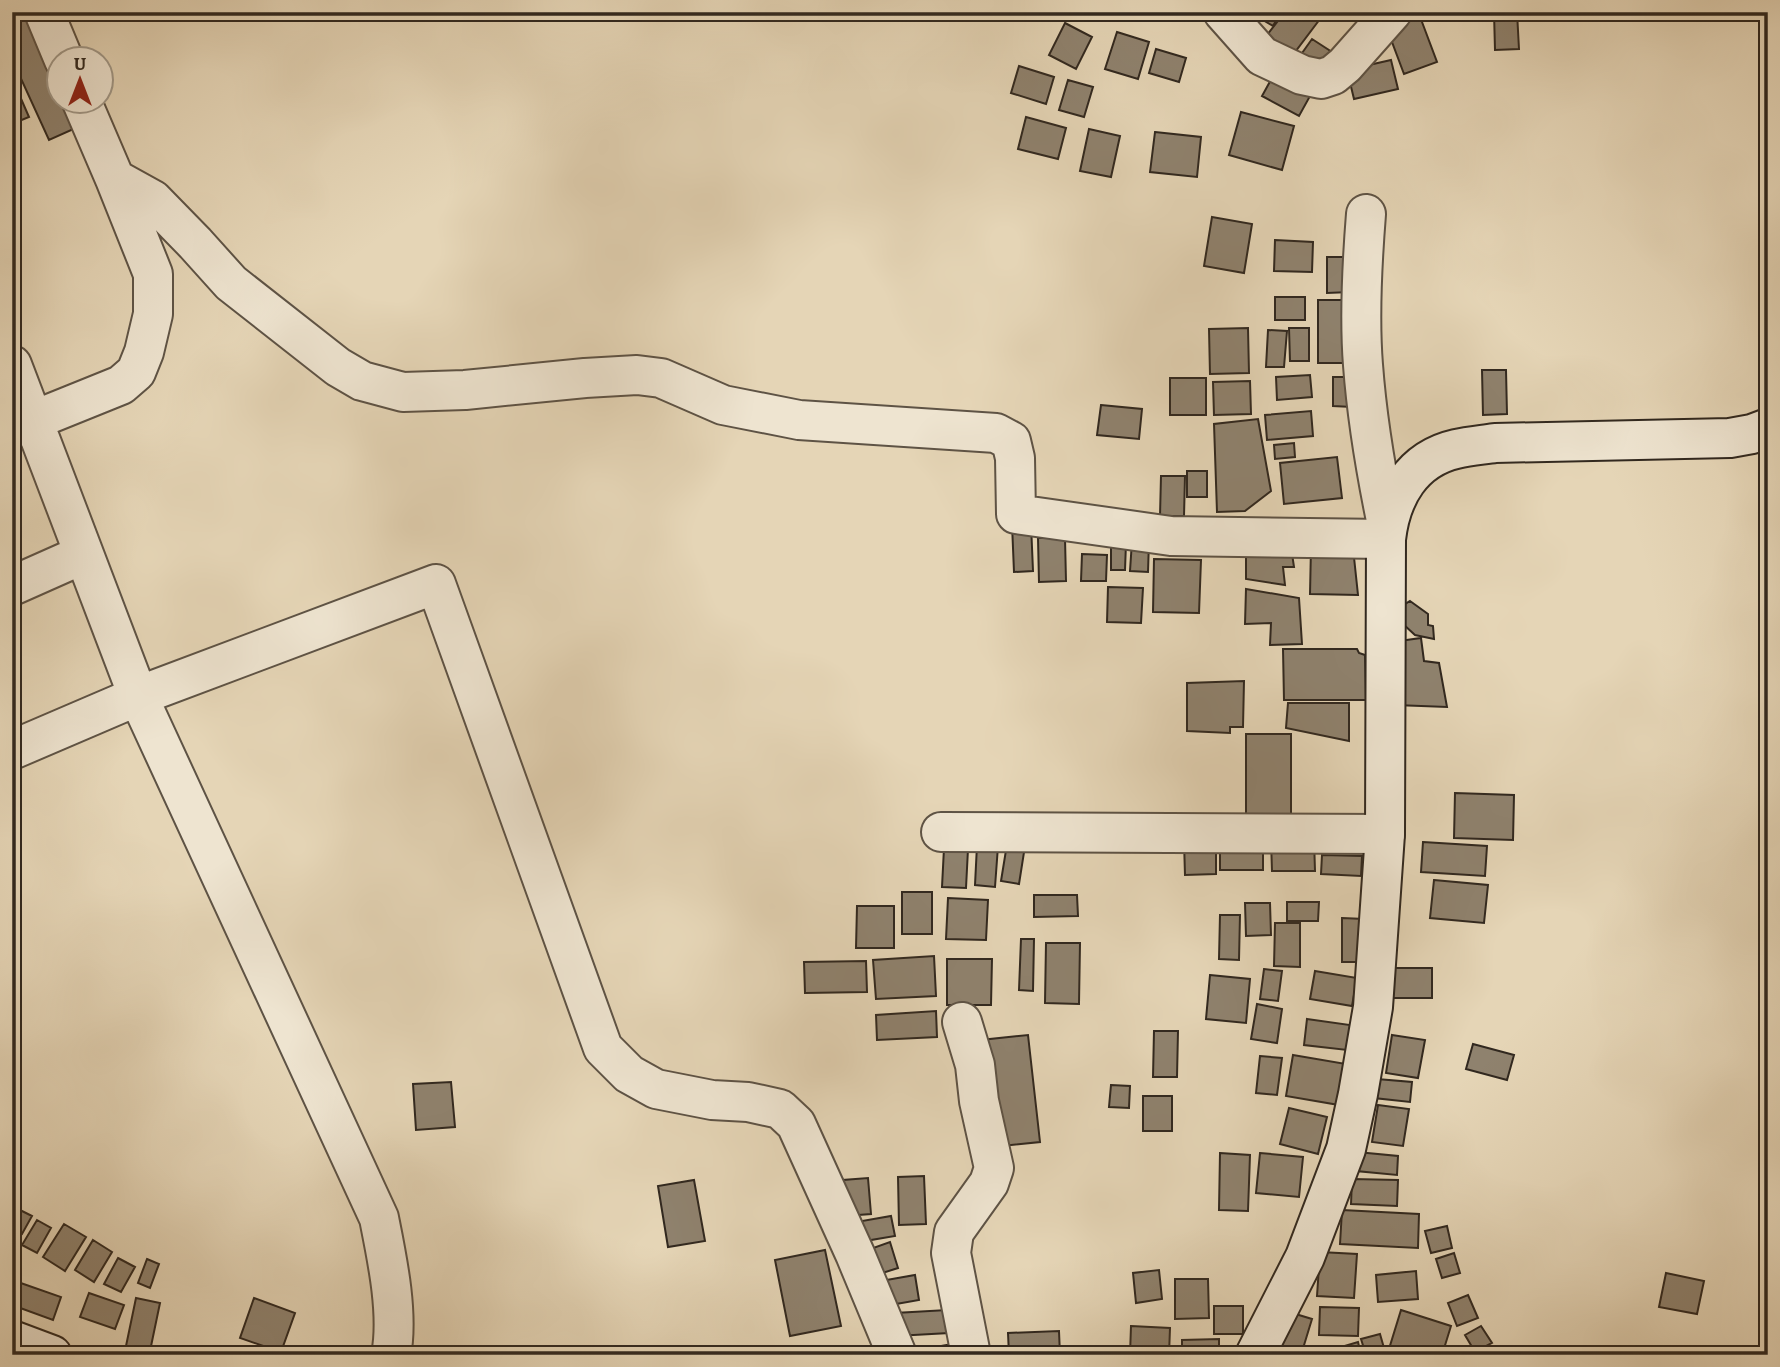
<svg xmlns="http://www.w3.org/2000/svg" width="1780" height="1367" viewBox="0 0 1780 1367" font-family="Alegreya,serif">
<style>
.building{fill:#8f826e;stroke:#31281f;stroke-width:2}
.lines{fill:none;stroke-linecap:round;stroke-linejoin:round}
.street-casing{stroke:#5e5345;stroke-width:42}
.secondary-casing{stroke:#31281f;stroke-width:42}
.street{stroke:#eee4d0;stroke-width:38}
.secondary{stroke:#eee4d0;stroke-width:38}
</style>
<rect width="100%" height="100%" fill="#e5d5b6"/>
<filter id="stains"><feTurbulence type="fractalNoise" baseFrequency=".00286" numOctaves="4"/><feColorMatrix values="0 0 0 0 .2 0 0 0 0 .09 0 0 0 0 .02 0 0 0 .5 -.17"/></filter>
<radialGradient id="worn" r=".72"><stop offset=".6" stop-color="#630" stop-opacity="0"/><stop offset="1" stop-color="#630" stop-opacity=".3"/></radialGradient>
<path class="building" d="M12,12H37L60,61V102H78L87,123L49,140L12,59Z
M1254,12H1281L1273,26L1253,14Z
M1285,12H1311L1320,19L1289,60L1263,40Z
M1494,12H1517L1519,49L1495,50Z
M1419,14L1437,62L1404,74L1386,26Z
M1065,23L1092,37L1076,69L1049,55Z
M1117,32L1149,42L1138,79L1105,69Z
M1312,39L1332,52L1315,76L1295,63Z
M1156,49L1186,58L1179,82L1149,73Z
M1391,60L1398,89L1354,99L1347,70Z
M1019,66L1054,77L1046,104L1011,93Z
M1278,67L1315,87L1299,116L1262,96Z
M12,78L29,117L12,124Z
M1068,80L1093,87L1084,117L1059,110Z
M1241,112L1294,126L1282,170L1229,155Z
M1026,117L1066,128L1058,159L1018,149Z
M1089,129L1120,136L1111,177L1080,171Z
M1155,132L1201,137L1197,177L1150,172Z
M1212,217L1252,224L1244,273L1204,266Z
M1275,240L1313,242L1312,272L1274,271Z
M1327,257H1350V292L1327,293Z
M1275,297H1305V320H1275Z
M1318,300H1354V363H1318Z
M1248,328L1249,373L1210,374L1209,329Z
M1289,328H1309V361H1290Z
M1268,330L1287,331L1284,367H1266Z
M1482,370H1506L1507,414L1483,415Z
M1310,375L1312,397L1277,400L1276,377Z
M1333,377H1352V407L1333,406Z
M1170,378H1206V415H1170Z
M1250,381L1251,414L1214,415L1213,382Z
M1101,405L1142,409L1139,439L1097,435Z
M1311,411L1313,436L1267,440L1265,415Z
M1258,419L1271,491L1245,511L1217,512L1214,424Z
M1294,443L1295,457L1275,459L1274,445Z
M1337,457L1342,498L1284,504L1280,463Z
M1187,471H1207V497H1187Z
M1161,476H1185L1184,516H1160Z
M1012,524H1031L1033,571L1014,572Z
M1038,538H1065L1066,581L1039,582Z
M1132,541H1149L1148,572L1130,571Z
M1111,543H1126L1125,570H1111Z
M1246,545L1291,547L1294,567H1283L1285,585L1246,579Z
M1311,547L1353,548L1358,595L1310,594Z
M1082,554L1107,555L1106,581H1081Z
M1154,559L1201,560L1199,613L1153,612Z
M1108,587L1143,588L1141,623L1107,622Z
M1246,589L1299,598L1302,644L1270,645L1271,623L1245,624Z
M1410,601L1428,614V625L1433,626L1434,639L1415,635L1391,613Z
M1421,638L1424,661L1439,663L1447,707L1395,705L1392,642Z
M1283,649H1357L1359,653L1365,655L1366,700H1284Z
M1244,681L1243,727H1230V733L1187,731V683Z
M1288,703H1349V741L1286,728Z
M1246,734H1291V822H1246Z
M1455,793L1514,795L1513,840L1454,838Z
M1314,839L1315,871H1272L1271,840Z
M1184,841H1216V874L1185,875Z
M1220,842H1263V870H1220Z
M1423,842L1487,846L1485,876L1421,872Z
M1007,844L1025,846L1019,884L1001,881Z
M977,845L998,846L995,887L975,885Z
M944,848L968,849L966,888L942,887Z
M1322,855L1362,856L1361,876L1321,874Z
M1434,880L1488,885L1484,923L1430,918Z
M902,892H932V934H902Z
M1034,895H1077L1078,916L1034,917Z
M948,898L988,900L986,940L946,939Z
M1287,902H1319L1318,921H1287Z
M1245,903H1270L1271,935L1246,936Z
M857,906H894V948H856Z
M1220,915H1240L1239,960L1219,959Z
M1342,918L1364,919L1363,962H1342Z
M1275,923H1300V967L1274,966Z
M1021,939H1034L1033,991L1019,990Z
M1046,943H1080L1079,1004L1045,1003Z
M934,956L936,996L876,999L873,960Z
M947,959H992L991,1005H947Z
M866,961L867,992L805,993L804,962Z
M1391,968H1432V998H1391Z
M1264,969L1282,971L1278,1001L1260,999Z
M1315,971L1357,978L1352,1006L1310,999Z
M1210,975L1250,979L1246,1023L1206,1019Z
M1257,1004L1282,1009L1277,1043L1251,1039Z
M936,1011L937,1037L877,1040L876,1015Z
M1307,1019L1350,1025L1347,1050L1304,1045Z
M1154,1031H1178L1177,1077H1153Z
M1028,1035L1040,1142L993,1147L981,1040Z
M1392,1035L1425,1040L1418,1078L1386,1073Z
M1473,1044L1514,1055L1507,1080L1466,1069Z
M1293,1055L1346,1064L1339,1105L1286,1096Z
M1260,1056L1282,1058L1277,1095L1256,1093Z
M1377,1079L1412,1082L1410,1102L1374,1098Z
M451,1082L455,1127L416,1130L413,1084Z
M1111,1085L1130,1086L1129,1108L1109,1107Z
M1143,1096H1172V1131H1143Z
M1378,1105L1409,1109L1403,1146L1372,1142Z
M1289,1108L1327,1117L1318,1154L1280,1144Z
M1357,1152L1398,1156L1397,1175L1356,1171Z
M1220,1153L1250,1155L1248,1211L1219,1210Z
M1260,1153L1303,1157L1299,1197L1256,1193Z
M924,1176L926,1224L899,1225L898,1177Z
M868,1178L871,1214L845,1216L843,1180Z
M1352,1179L1398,1180L1397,1206L1351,1204Z
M694,1180L705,1241L668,1247L658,1186Z
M12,1206L32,1216L22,1234L12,1229Z
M1342,1210L1419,1214L1418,1248L1340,1244Z
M891,1216L895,1236L865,1241L862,1221Z
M37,1220L51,1228L37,1253L22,1245Z
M64,1224L86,1237L65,1271L43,1257Z
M1447,1226L1452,1248L1431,1253L1425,1231Z
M93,1240L112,1252L94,1282L75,1270Z
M890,1242L898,1268L867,1278L859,1253Z
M825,1250L841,1326L790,1336L775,1260Z
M1320,1252L1357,1254L1354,1298L1317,1296Z
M1454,1253L1460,1273L1442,1278L1436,1259Z
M118,1258L135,1267L121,1292L104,1284Z
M147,1259L159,1264L150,1288L138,1283Z
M1159,1270L1162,1299L1136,1303L1133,1273Z
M1416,1271L1418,1299L1378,1302L1376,1275Z
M1666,1273L1704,1281L1697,1314L1659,1307Z
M915,1275L919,1300L879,1307L875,1282Z
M1175,1279H1208L1209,1318L1175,1319Z
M15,1281L61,1297L53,1320L12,1305V1288Z
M89,1293L124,1305L115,1329L80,1317Z
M1468,1295L1478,1318L1457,1326L1448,1303Z
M136,1298L160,1303L150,1351L126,1346Z
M254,1298L295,1313L281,1352L240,1338Z
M1214,1306H1243V1334H1214Z
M1320,1307L1359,1308L1358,1336L1319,1335Z
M947,1310L949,1333L896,1336L895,1313Z
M1401,1310L1451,1326L1442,1355H1406L1389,1349Z
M1289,1312L1312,1319L1301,1355H1276Z
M1131,1326L1170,1328L1169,1355H1130Z
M1481,1326L1492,1343L1475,1352L1465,1335Z
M1059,1331L1060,1355H1009L1008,1333Z
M1380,1334L1386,1355H1366L1361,1339Z
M1219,1339V1355H1182V1340Z
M1358,1342L1361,1355H1340L1338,1348Z
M947,1345L949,1355H903V1353Z"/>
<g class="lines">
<g class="street-casing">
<path id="street" d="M44,12L64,60
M1223,12L1262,56L1302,75L1321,79L1333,75L1345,65L1392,12
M82,102L115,179L153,200L195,243L231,283L338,367L362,381L403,392L465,390L585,378L637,375L661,378L723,405L799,420L996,433L1011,441L1015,458L1016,514L1171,536L1386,539
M1366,214C1362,264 1359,315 1363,365C1367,419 1376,472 1387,525
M12,365L138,696L379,1218C387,1258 399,1314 391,1355
M12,429L121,385L136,372L144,352L153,314V274L115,179
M12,586L84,554
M12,750L138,696L436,584L603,1048L629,1074L656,1089L712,1100L748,1102L780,1109L796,1124L855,1254L897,1355
M941,832L1385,834
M962,1022L975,1065L979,1101L994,1168L989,1183L954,1232L951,1253L971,1355"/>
</g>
<g class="secondary-casing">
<path id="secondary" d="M12,1340L52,1355
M1255,1355L1305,1257L1346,1149L1358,1094L1373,1007L1385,834L1386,539C1391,496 1412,459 1456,449C1469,446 1482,445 1495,443L1730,438L1752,434L1768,428"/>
</g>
<use href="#street" class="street"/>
<use href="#secondary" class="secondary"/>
</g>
<rect width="1780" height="1367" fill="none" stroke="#e5d5b6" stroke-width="42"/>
<rect x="14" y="14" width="1752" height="1339" fill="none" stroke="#31281f" stroke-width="3.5"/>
<rect x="21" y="21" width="1738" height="1325" fill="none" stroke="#31281f" stroke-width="2"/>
<g transform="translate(80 80)"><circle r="33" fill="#eee4d0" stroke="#a29989" stroke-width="2"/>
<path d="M0-5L12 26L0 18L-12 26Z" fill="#8f2418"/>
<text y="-10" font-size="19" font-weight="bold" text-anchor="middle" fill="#31281f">U</text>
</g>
<rect width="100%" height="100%" filter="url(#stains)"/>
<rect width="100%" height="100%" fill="url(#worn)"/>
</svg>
